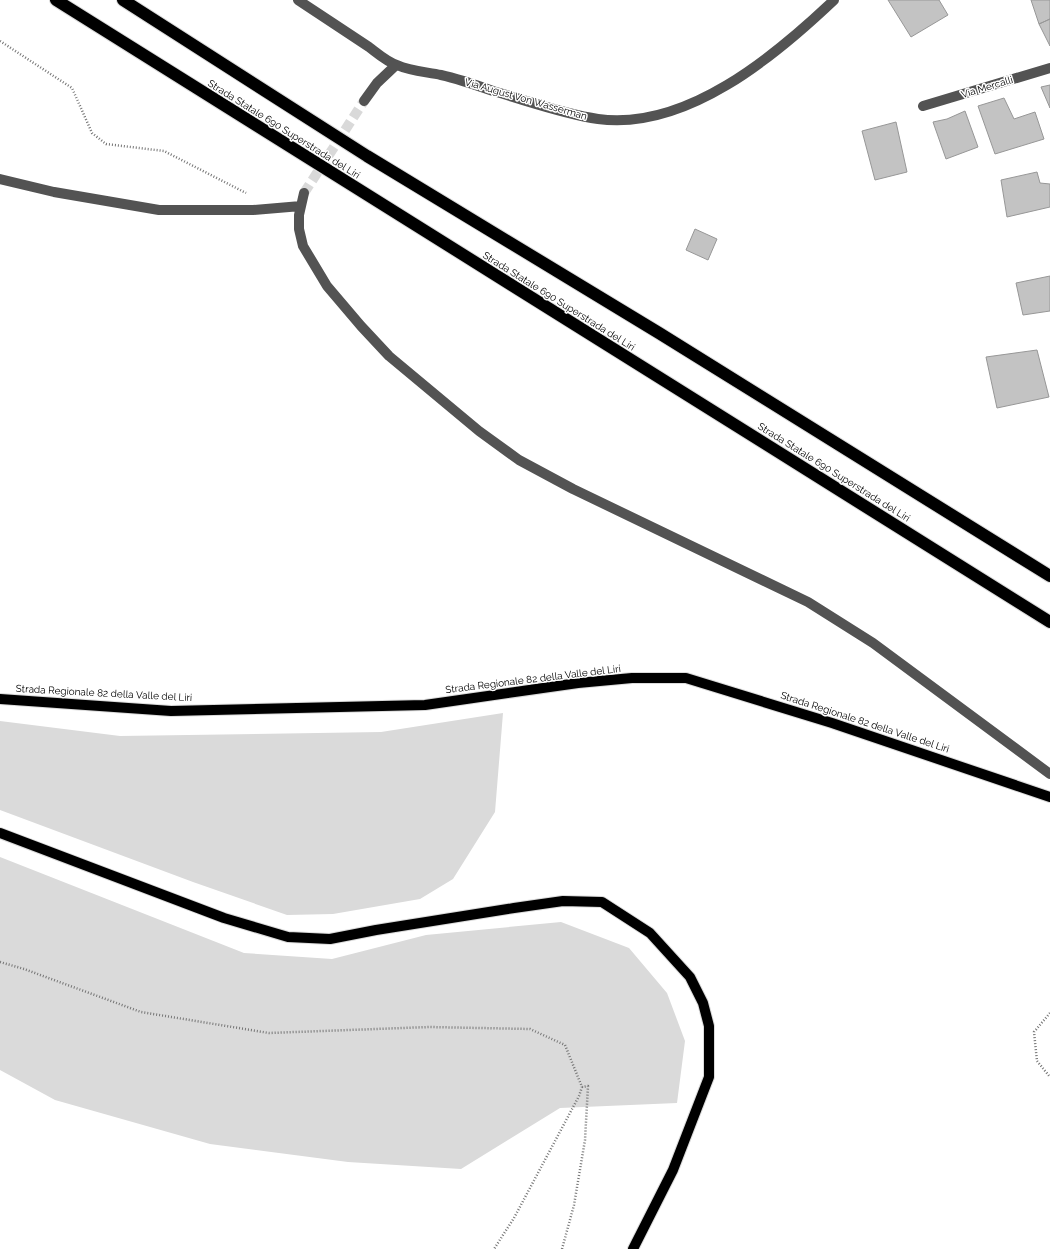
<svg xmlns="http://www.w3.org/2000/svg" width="1050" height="1249" viewBox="0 0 1050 1249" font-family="Raleway,sans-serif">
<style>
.green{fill:#dadada}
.building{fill:#c3c3c3;stroke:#979797}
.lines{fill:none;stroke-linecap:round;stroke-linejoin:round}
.minor-tunnel{stroke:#d9d9d9;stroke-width:10;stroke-dasharray:10 5;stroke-linecap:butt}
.major-casing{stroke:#dbdbdb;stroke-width:12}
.highway-casing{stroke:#dbdbdb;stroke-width:14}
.path{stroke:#757575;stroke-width:2.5;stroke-dasharray:1 2;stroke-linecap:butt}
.minor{stroke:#535353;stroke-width:10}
.major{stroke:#000;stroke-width:10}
.highway{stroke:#000;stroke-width:12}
.labels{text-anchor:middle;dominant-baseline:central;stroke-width:3;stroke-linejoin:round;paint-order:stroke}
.street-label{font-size:10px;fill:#000;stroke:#fff}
</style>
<rect width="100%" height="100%" fill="#fff"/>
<path class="green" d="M503,713L495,812L453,879L420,899L333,914L287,915L193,882L0,810V721L120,736L381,732Z
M0,857L244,953L332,959L426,935L561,922L629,948L667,993L685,1041L677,1103L560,1108L461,1169L348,1162L210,1144L55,1100L0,1070Z"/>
<path class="building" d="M888,0H939L948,15L911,37Z
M1031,0H1050V19L1039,24Z
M1050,19V46L1039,24Z
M1050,85V108L1041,87Z
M1004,98L1014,119L1035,112L1044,139L995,154L978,106Z
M965,111L978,147L946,159L933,122L947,119Z
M896,122L907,172L875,180L862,131Z
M1037,172L1040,183L1050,184V207L1007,217L1001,180Z
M695,229L717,239L708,260L686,250Z
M1050,276V311L1023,315L1016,283Z
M1037,350L1049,397L997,408L986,357Z"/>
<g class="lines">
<path class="minor-tunnel" d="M304,193L364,101"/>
<g class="major-casing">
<path id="major" d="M0,699L171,711L425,705L578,683L632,678H686L832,723L1050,797
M0,833L224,918L288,937L330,939L376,930L514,908L563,901L602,902L650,933L690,977L703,1003L709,1026V1077L673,1170L633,1249"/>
</g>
<g class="highway-casing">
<path id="highway" d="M56,0L1050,622
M123,0L367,156L659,333L1050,576"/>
</g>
<path class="path" d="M0,41L72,88L92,133L106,144L164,151L246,193
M0,962L24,969L141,1012L269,1033L429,1027L530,1029L565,1045L582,1087L579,1096L514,1218L494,1249
M1050,1013L1034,1032L1037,1061L1050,1077
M562,1249L574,1205L585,1140L588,1086L582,1087"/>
<path class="minor" d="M298,0C322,16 345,31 369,47C377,53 387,62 397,65C410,71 427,72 441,75C459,79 476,85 493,91C528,101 563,114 598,119C686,131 775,56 834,0
M364,101L377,83L396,65
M923,106L1050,68
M0,179L54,192L159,210H253L301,206
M304,193L299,215V229L303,246L327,286L361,326L389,356L479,431L519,460L573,489L808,602L873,643L1050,774"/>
<use href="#major" class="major"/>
<use href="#highway" class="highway"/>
</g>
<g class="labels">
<g class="street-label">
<text transform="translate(987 87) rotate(-17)">Via Mercalli</text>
<text transform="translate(526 99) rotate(16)">Via August Von Wasserman</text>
<text transform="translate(284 129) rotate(32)">Strada Statale 690 Superstrada del Liri</text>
<text transform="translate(559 301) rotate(32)">Strada Statale 690 Superstrada del Liri</text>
<text transform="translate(834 472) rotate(32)">Strada Statale 690 Superstrada del Liri</text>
<text transform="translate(533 679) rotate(-7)">Strada Regionale 82 della Valle del Liri</text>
<text transform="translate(104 693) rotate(3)">Strada Regionale 82 della Valle del Liri</text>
<text transform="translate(865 722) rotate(18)">Strada Regionale 82 della Valle del Liri</text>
</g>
</g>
</svg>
